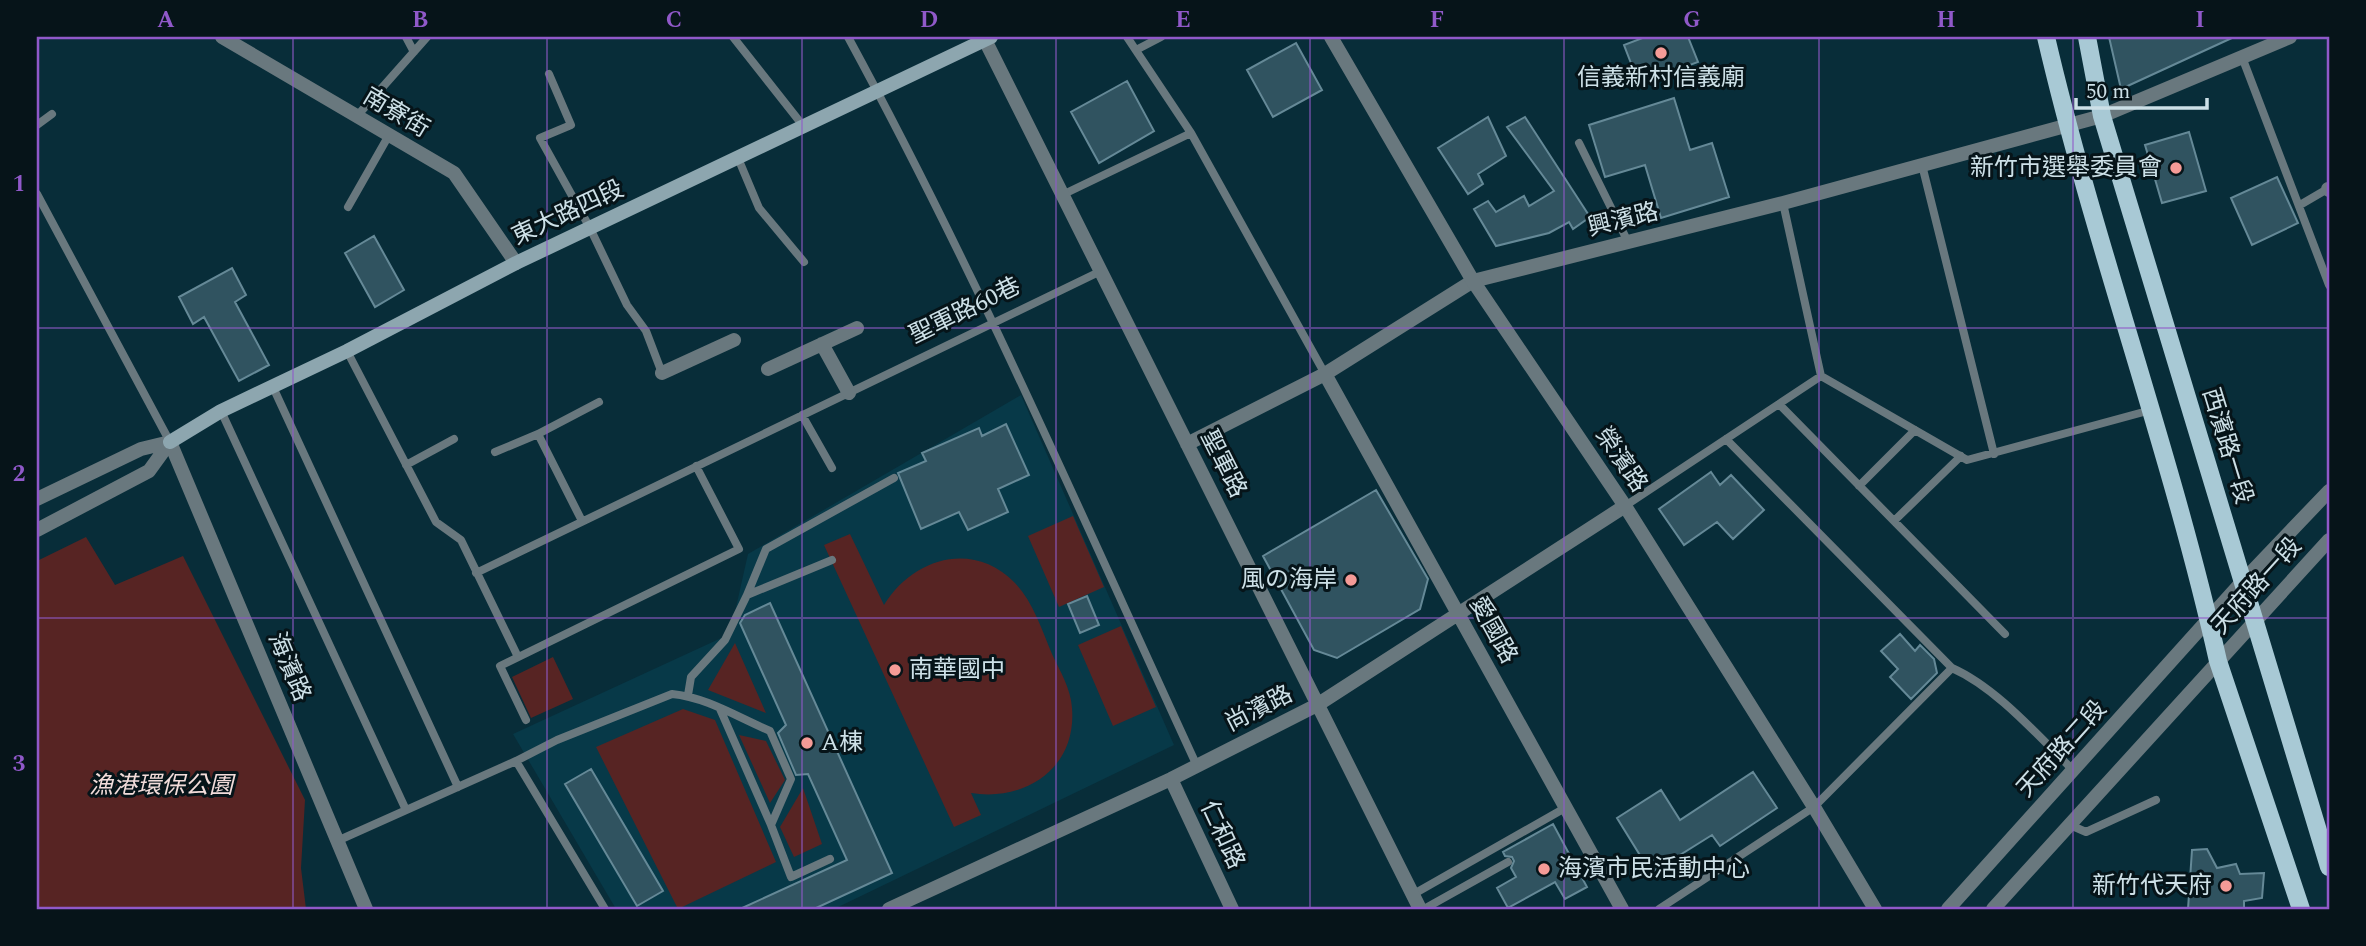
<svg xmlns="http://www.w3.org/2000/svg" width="2366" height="946" viewBox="0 0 2366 946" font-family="Spectral,'Noto Sans TC','Noto Sans JP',serif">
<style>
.built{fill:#073948}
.green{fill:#572423}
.building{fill:#305360;stroke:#658997;stroke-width:2}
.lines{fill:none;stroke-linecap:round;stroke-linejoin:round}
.service{stroke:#69787e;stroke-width:8}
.minor{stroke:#69787e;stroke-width:14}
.tertiary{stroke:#69787e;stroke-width:14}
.secondary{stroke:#8da6af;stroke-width:14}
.primary{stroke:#a8c9d5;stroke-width:18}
.grid{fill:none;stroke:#9059c9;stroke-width:2;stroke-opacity:0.55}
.poi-dot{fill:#f59b97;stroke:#061419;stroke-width:2.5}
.labels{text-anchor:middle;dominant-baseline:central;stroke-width:6;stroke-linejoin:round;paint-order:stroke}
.poi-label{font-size:24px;fill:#cde0e7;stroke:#061419;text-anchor:end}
.street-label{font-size:24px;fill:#cde0e7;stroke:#061419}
.park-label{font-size:24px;font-style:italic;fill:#f2dcda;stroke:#061419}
.neatline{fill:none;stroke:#9059c9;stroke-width:2.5}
.grid-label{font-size:23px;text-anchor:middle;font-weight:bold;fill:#9059c9}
</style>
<rect width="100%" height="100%" fill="#082d39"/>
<path class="built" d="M1021,395L1174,745L834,909H616L513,734L730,634L748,554Z"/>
<path class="green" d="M1073,516L1104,587L1059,607L1028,536Z
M850,534L884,605C913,558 973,540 1015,583C1033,602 1042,630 1052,654C1060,671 1071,689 1072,708C1077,768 1025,802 971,793L981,815L954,827L824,545Z
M86,537L115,585L183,556L305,800L301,868L306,909H37V561Z
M1121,626L1156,707L1113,726L1078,645Z
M735,643L766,713L708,690Z
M553,657L573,699L531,718L512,677Z
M683,709L715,720L776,862L678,909L596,747Z
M739,735L766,741L785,780L770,803Z
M803,788L822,844L794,857L780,827Z"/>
<path class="building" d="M1645,37H1688L1698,62L1639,84L1624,45Z
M2109,37H2234L2121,89Z
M1296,43L1322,90L1273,117L1247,70Z
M1127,81L1154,131L1099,163L1071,112Z
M1674,98L1690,150L1712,143L1729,197L1661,218L1645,165L1605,177L1589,125Z
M1488,117L1506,156L1478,174L1483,184L1468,194L1438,148Z
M1525,117L1590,217L1573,229L1569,222L1549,233L1496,246L1474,209L1488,201L1496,212L1524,196L1529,206L1554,191L1507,127Z
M2189,132L2206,191L2162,203L2145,145Z
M2277,177L2298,223L2252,245L2231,198Z
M374,236L404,290L375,307L345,253Z
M232,268L246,295L235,302L269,365L239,381L204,317L193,324L179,297Z
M1006,424L1029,475L998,489L1008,512L968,530L959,512L921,529L898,473L926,461L922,453L979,428L982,436Z
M1711,472L1720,485L1731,475L1764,510L1733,539L1717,522L1684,545L1659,509Z
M1376,490L1428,579L1420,609L1337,658L1314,650L1263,556Z
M1087,596L1099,625L1080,633L1068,604Z
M770,603L892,873L814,909H740L847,860L808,774L796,775L778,733L786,725L740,623L745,615Z
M1900,634L1915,651L1920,645L1934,659L1937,673L1911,699L1890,677L1898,669L1881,651Z
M591,769L663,891L637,906L565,784Z
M1753,772L1777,808L1720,846L1712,835L1651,873L1617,818L1661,790L1680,820Z
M1553,824L1587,887L1565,899L1555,882L1508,908L1497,888L1516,877L1511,868L1514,861L1512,857L1505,856L1503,852Z
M2207,849L2217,868L2236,864L2240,874L2264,873L2262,898L2244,901V909H2188L2192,850Z"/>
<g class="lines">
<path class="service" d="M406,37L414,52
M733,37L804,127
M848,37C977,274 1084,521 1197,766
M1127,37L1191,133L1325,374
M1136,50L1161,37
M2242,57L2329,285
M549,74L571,125L540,138L590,228L627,305L646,331L662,373
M357,116L427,37
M37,125L52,114
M1579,143L1628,242
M738,158L759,208L804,262
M1922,165L1994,454
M37,194L170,442
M1062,195L1191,133
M1783,203L1821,376L1967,460L2151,410
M2300,205L2329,188
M348,207L389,135
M347,351L436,522L461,540L518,657
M272,385L458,787
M1779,404L2005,634
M221,411L406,810
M802,415L832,468
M538,434L582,521
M1726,439L1952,668C1997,688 2038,736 2073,770
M495,452L538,434L599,402
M406,465L454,439
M1859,486L1915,430
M1625,506L1821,376
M1894,521L1961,456
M476,573L1101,271
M747,595L766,549L894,478
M688,695L691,677L725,640L747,595L832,560
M526,720L500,666L739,549L696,466
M516,761L605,909
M771,825L791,877L830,859
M2070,825L2086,832L2156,800
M337,841L516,761L557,740L672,694C706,697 739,718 770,731L791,779L771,825L720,709
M1412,895L1565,808
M1424,909L1508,862
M1659,909L1814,807L1952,668"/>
<path class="minor" d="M222,37L454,173L516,263
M985,40L1420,909
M2328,189L2329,190
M822,344L849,393
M768,369L857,328
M662,373L734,340
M1325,374L1622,909
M170,442L366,909
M1187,444L1325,374L1473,281L1783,203L2102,116L2290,37
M1171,779L1232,909
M889,909L1171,779L1317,705L1625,506"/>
<path class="tertiary" d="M1331,37L1473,281L1625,506L1814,807L1875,909
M37,499L141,449L170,442
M37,530L149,471L170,442
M1948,909L2243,581L2329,491
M1993,909L2329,540"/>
<path class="secondary" d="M170,442L221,411L347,351L516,263L991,37"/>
<path class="primary" d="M2046,37C2095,247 2171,451 2218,661L2301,909
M2087,37L2102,116L2329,867"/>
</g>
<path class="grid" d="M293,37V909M547,37V909M802,37V909M1056,37V909M1310,37V909M1564,37V909M1819,37V909M2073,37V909M37,328H2329M37,618H2329"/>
<g class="poi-dot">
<circle cx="1661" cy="53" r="7"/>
<circle cx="2176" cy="168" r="7"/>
<circle cx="1351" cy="580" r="7"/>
<circle cx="895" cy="670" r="7"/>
<circle cx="807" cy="743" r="7"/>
<circle cx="1544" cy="869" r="7"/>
<circle cx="2226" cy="886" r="7"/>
</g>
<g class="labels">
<g class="poi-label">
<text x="1661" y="78" text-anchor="middle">信義新村信義廟</text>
<text x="2162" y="168">新竹市選舉委員會</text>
<text x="1337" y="580">風の海岸</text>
<text x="909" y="670" text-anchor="start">南華國中</text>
<text x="821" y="743" text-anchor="start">A棟</text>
<text x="1558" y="869" text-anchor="start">海濱市民活動中心</text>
<text x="2212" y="886">新竹代天府</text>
</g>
<g class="street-label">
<text transform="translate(396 113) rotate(31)">南寮街</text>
<text transform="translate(568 213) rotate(-25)">東大路四段</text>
<text transform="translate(1623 220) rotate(-14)">興濱路</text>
<text transform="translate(965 311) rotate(-26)">聖軍路60巷</text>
<text transform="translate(2227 446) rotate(73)">西濱路一段</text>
<text transform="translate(1621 460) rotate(56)">榮濱路</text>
<text transform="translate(1223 464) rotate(63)">聖軍路</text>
<text transform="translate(2257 586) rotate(-48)">天府路一段</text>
<text transform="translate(1493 630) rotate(61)">愛國路</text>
<text transform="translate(289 667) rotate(67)">海濱路</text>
<text transform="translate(1259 709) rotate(-27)">尚濱路</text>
<text transform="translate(2062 749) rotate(-48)">天府路二段</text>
<text transform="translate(1222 835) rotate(65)">仁和路</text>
</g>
<g class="park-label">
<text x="161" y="786">漁港環保公園</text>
</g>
</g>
<rect width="2366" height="946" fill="none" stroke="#061419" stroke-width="77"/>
<path d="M2076 98v10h131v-10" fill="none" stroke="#cde0e7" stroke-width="3.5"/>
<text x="2086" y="98" font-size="21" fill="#cde0e7" stroke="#061419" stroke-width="5" paint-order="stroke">50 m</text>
<rect x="38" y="38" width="2290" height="870" class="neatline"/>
<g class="grid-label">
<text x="166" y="27">A</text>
<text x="420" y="27">B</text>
<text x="674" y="27">C</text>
<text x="929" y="27">D</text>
<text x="1183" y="27">E</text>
<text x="1437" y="27">F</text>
<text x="1692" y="27">G</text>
<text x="1946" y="27">H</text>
<text x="2200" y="27">I</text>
<text x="19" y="191">1</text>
<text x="19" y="481">2</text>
<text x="19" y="771">3</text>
</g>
</svg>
